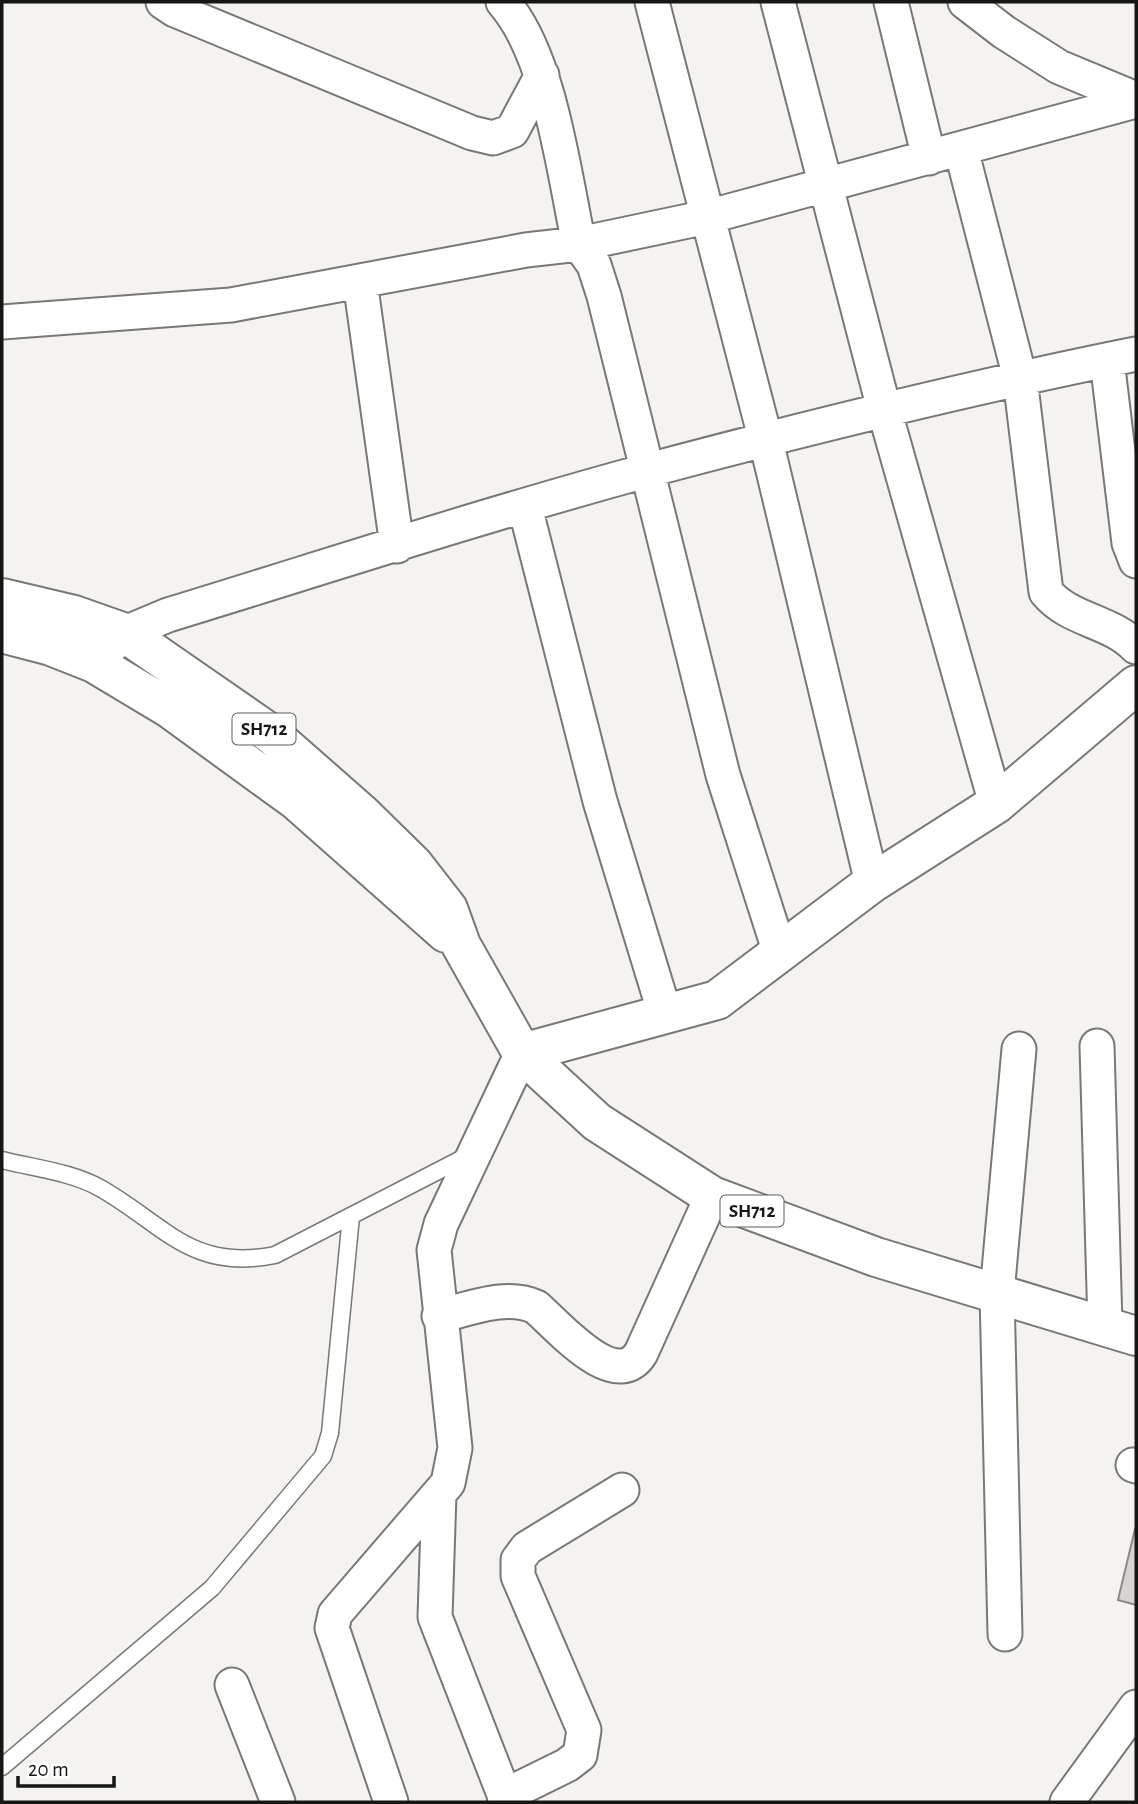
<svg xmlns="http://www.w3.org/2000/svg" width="1138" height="1804" viewBox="0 0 1138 1804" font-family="'Alegreya Sans',sans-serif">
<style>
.building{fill:#d8d4d2;stroke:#8c8986;stroke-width:2}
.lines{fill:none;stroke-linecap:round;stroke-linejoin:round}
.service-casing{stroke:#797874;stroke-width:19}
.minor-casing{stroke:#797874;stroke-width:37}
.tertiary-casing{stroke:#797874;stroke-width:42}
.primary-casing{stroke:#797874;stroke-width:42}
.service{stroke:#fff;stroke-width:16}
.minor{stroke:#fff;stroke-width:33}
.tertiary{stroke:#fff;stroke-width:38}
.primary{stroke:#fff;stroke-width:38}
.labels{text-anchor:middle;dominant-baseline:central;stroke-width:5;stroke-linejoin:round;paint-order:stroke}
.shield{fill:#fff;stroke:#5c5c5b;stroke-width:2}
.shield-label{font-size:19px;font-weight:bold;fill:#161615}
</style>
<rect width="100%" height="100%" fill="#f5f3ef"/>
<path class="building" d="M1135,1529H1136V1605L1118,1600Z"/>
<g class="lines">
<g class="service-casing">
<path id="service" d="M2,1160C33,1168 72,1172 100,1188C164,1224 191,1272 275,1255L469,1155
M2,1767L212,1588L323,1456L330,1433L351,1216"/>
</g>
<g class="minor-casing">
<path id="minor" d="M163,2L175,10L472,133L493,138L512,131L542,75
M503,2C550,55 564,174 579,244L594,265L604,296L723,775L780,953
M652,2L766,441L872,883
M778,2L884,409L996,804
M891,2L929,158
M965,2L1004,32L1059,67L1136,99
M961,149L1020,378L1046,592C1070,621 1110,620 1136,647
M360,281L397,546
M2,322L231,305L526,250L579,244L707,217L1136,101
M1107,360L1129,543L1136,561
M525,507L600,801L665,1014
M94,663L125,633L168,615C328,566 487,514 649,470C810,427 972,387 1136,354
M1097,1046L1105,1325
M439,1316C469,1309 507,1293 536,1307C559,1327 616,1394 641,1353L712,1196
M1133,1465L1136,1466
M439,1494L435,1617L507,1802
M1005,1634L997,1293L1019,1049
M232,1685L278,1802
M504,1796L567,1765L580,1755L584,1730L518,1576V1560L527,1548L622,1490
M391,1802L332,1628L335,1614L448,1483L455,1448L434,1250L441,1224L522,1053
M1067,1802L1136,1707"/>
</g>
<g class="tertiary-casing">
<path id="tertiary" d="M522,1053L717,1000L872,883L996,804L1136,685"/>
</g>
<g class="primary-casing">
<path id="primary" d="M2,598L74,615L125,633L271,734L362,814L413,864L448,909L461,945L522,1053L597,1122L712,1196L876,1257L1136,1336
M2,633L51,646L94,663L169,708L297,801L446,933"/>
</g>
<use href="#service" class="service"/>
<use href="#minor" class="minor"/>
<use href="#tertiary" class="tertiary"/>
<use href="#primary" class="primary"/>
</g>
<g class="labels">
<g class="shield">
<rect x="232.5" y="713.5" width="63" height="31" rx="5"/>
<rect x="720.5" y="1195.5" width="63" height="31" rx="5"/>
</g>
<g class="shield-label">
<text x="264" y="729">SH712</text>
<text x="752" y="1211">SH712</text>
</g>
</g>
<rect width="1138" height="1804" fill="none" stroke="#161615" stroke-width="7"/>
<path d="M18 1776v10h96v-10" fill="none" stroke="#161615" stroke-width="3.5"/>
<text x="28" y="1776" font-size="21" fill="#161615" stroke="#ffffff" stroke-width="5" paint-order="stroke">20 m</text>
</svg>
